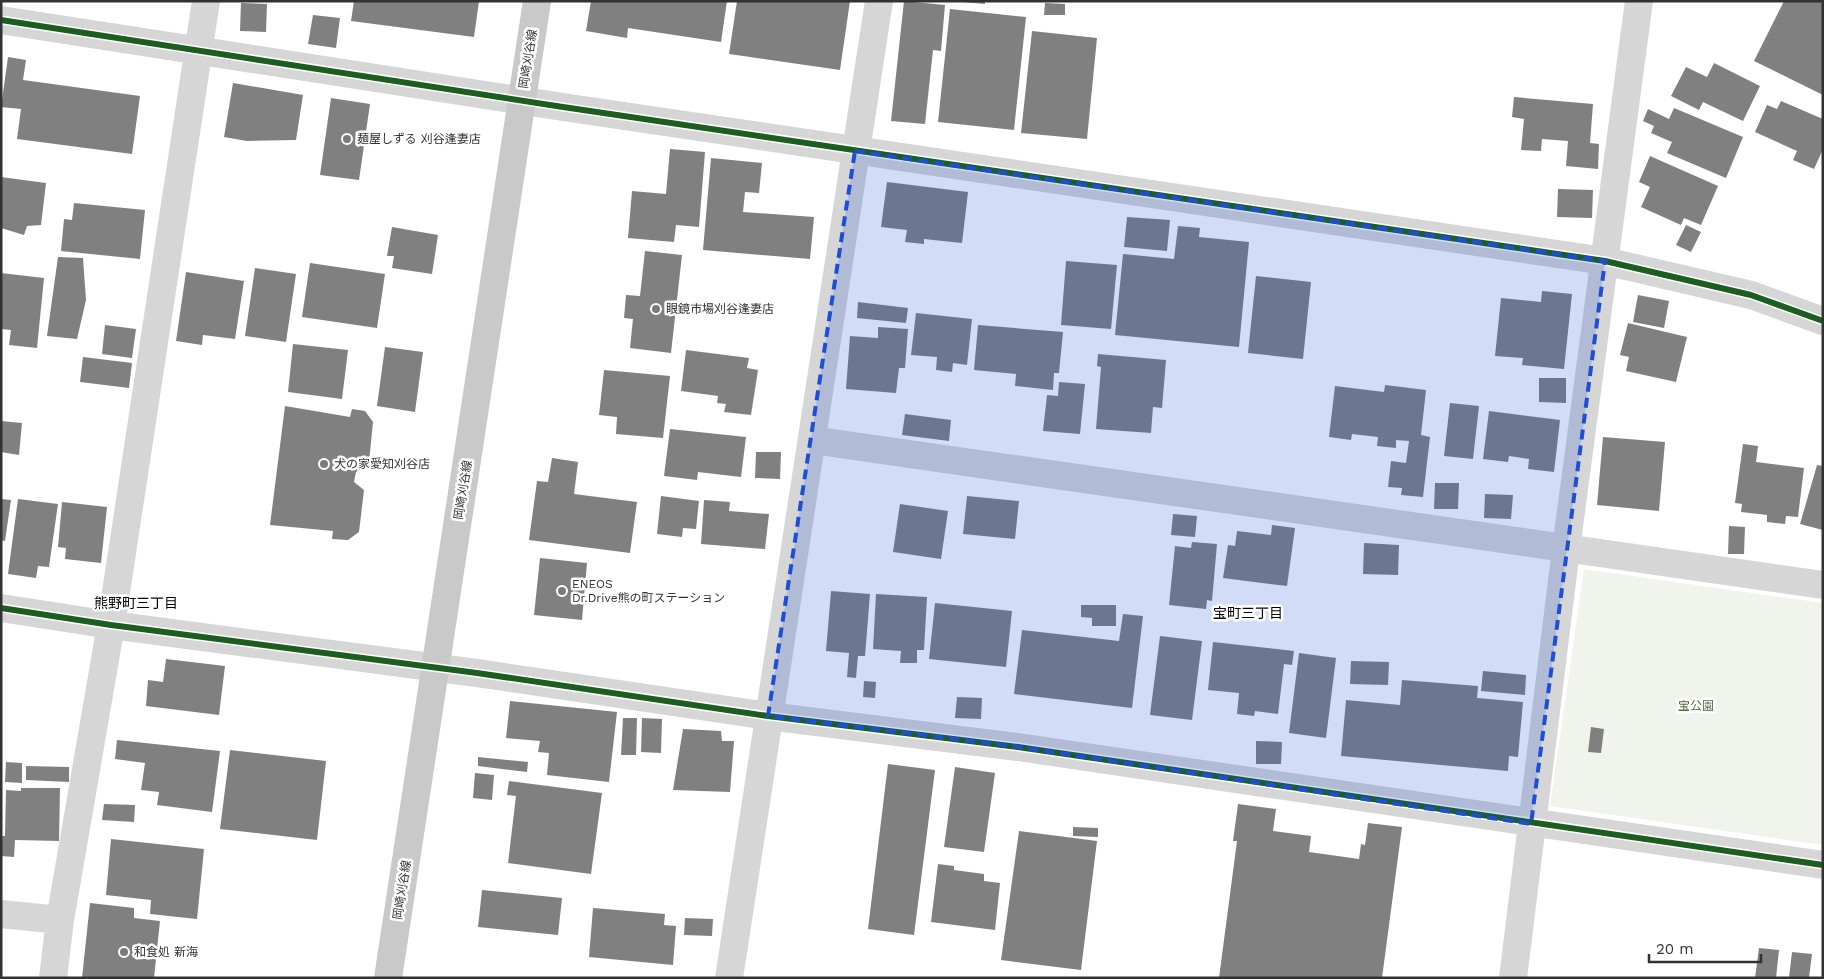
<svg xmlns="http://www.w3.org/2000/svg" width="1824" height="979" viewBox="0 0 1824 979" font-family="'Work Sans','Noto Sans JP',sans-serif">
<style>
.green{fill:#f1f4ed}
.building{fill:#808080}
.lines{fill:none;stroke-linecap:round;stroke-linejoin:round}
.minor{stroke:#d6d6d6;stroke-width:28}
.primary{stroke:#c9c9c9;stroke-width:28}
.cycleway-casing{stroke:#fff;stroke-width:9}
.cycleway{stroke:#1b5e20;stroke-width:6}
.marked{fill:#1d4ed8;fill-opacity:0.2;stroke:#1d4ed8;stroke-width:4;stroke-dasharray:10 6;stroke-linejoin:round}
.poi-dot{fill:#7a7a7a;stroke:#fff;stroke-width:2}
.labels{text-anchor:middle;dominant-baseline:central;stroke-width:5;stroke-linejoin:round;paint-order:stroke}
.street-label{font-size:12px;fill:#323232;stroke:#fff}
.poi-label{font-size:12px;fill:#323232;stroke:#fff;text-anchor:start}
.park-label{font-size:12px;fill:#5a6d40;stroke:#fff}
.neighbourhood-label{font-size:14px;fill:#000;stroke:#fff}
</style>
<rect width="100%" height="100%" fill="#fff"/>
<path class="green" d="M1584,569L1823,603V845L1550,806Z"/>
<path class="building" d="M354,1H479L474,37L351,21Z
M591,1H727L721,42L628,28L627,38L586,31Z
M737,1H850L840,70L729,54Z
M904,1L945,5L941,51L933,50L925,124L891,121Z
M952,1H985V4Z
M1784,1H1823V95L1754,61Z
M241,3L267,4L266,32L240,31Z
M1045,3L1065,4V15H1044Z
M950,9L1026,17L1014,130L938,122Z
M313,15L340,18L336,48L308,44Z
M1032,31L1097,38L1087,139L1021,133Z
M8,57L26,60L23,80L140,96L132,154L17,139L21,109L1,107Z
M1714,63L1760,86L1743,121L1703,102L1699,110L1671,96L1686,67L1707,77Z
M233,83L303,95L296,140L247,141L224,137Z
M1514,97L1593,104L1590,143L1599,144L1598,169L1566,166L1568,141L1542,139L1541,151L1521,150L1524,119L1512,117Z
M331,98L370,104L359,180L320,175Z
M1781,101L1823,119V149L1814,169L1793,160L1797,151L1755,132L1767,105L1777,109Z
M1674,108L1743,137L1726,178L1667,153L1672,142L1651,133L1654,126L1643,121L1648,109L1669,119Z
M670,149L705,152L699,227L676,225L674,242L628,238L632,191L666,194Z
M1650,156L1718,186L1701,225L1684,218L1681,225L1641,207L1650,187L1639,182Z
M711,158L762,163L759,193L745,192L743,212L814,217L810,259L703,250Z
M1,177L46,183L41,225L27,226L24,235L1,228Z
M887,182L968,192L962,243L924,239V244L905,242L907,230L881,227Z
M1558,189L1593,190L1592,218L1557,217Z
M74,203L145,210L140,259L61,251L64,219L72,220Z
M1127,217L1170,220L1167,251L1124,247Z
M1686,225L1701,232L1691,252L1676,245Z
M1178,226L1200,228L1199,237L1249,242L1239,347L1115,335L1123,254L1174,259Z
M392,227L438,235L432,274L392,268L394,256H387Z
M645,251L682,255L671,353L630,348L633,319L624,318L626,295L640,296Z
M58,257L83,258L86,300L77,339L47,336Z
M1066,261L1117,265L1111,329L1061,325Z
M310,263L385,274L377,328L302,317Z
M255,268L296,274L286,342L245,336Z
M186,272L244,281L235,339L203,335L202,345L176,341Z
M1,273L44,278L37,348L9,345L11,330L1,329Z
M1256,276L1311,282L1303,359L1248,353Z
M1542,291L1572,294L1564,369L1522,365L1523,358L1495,356L1501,298L1541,302Z
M1638,295L1669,301L1664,328L1633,322Z
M858,302L908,308L906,323L857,318Z
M916,313L972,319L967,365L953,363L952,372L936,370L937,357L911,355Z
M1628,323L1687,337L1676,382L1626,371L1629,357L1620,355Z
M105,325L136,329L132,358L102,354Z
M978,325L1063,332L1059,373H1054L1053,390L1015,386L1016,374L974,370Z
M878,327L908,329L905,368H899L896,393L846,389L850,336L878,338Z
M293,344L348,350L342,399L288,392Z
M385,347L423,352L415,412L377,406Z
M686,350L749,358L747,368L758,370L751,415L724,412L726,404L717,403L718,396L681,391Z
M1098,354L1166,360L1162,408L1153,407L1151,433L1096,429L1101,367L1097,366Z
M83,357L132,363L129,388L80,382Z
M604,370L670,376L663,438L616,434L617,417L599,415Z
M1539,378H1566V403L1539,402Z
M1059,382L1085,384L1080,434L1043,431L1047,395L1058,396Z
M1385,385L1426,390L1421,435L1430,437L1423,497L1401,495L1402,488L1388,487L1391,461L1406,463L1409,441L1396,440V448L1377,446L1378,437L1352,434L1351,440L1329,437L1335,386L1384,392Z
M1450,403L1479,406L1473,459L1444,456Z
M285,406L350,417L352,409L365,411L373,422L369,462L356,472L354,482L364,490L359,532L348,540L332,539L333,531L270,525Z
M1489,411L1560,420L1554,472L1528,469L1529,459L1509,456L1508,462L1483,459Z
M905,414L951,420L949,441L902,435Z
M1,421L22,423L19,455L1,452Z
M670,429L746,437L741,477L698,472L697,480L664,476Z
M1603,437L1665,442L1659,511L1597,505Z
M1743,444L1758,446L1756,462L1804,468L1798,517L1786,516L1785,524L1767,522V515L1741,512L1742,504L1735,503Z
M756,452H781L780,479L755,478Z
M552,458L578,462L574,494L637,502L630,553L529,540L537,481L548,482Z
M1817,465L1823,466V530L1800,524Z
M1435,483H1459L1458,509H1434Z
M1485,494L1513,495L1511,519L1484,518Z
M661,496L699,501L696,529L683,528L682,537L657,534Z
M967,496L1019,501L1015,539L963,534Z
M1,499L11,500L5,541L1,540Z
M18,499L58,504L49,567L38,566L36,578L8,574Z
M704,500L730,502L729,511L769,514L765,549L701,544Z
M62,502L107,507L101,563L65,559L66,548L58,547Z
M900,504L948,511L941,559L893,552Z
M1173,514L1197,516L1195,537L1171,535Z
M1272,525L1295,528L1287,586L1223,578L1228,545L1235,546L1237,531L1271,535Z
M1729,526L1745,527L1744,554H1728Z
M1192,542L1217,544L1212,601L1207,600L1206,609L1169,605L1175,546L1191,548Z
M1364,543L1399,545L1398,575L1363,574Z
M540,558L587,563L582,620L534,615Z
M831,591L870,594L865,656H858L856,678L847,677L849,653L826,651Z
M876,594L927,597L924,650H917V663H900L901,651L873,649Z
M935,603L1012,611L1006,667L929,659Z
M1081,605H1116V626H1092V618L1081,617Z
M1123,614L1143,616L1132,708L1014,694L1022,630L1119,641Z
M1160,636L1202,641L1192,720L1150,715Z
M1213,642L1294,651L1292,665L1284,664L1278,714L1255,711L1254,716L1237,714L1239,693L1208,690Z
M1299,653L1336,658L1326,738L1289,733Z
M166,659L225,666L219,715L146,706L148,680L163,682Z
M1351,661L1389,662L1388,685L1350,684Z
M1483,671L1526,675L1525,695L1481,691Z
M1402,680L1478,686L1477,698L1523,702L1518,757L1509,756L1508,771L1341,756L1346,700L1400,705Z
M864,681L876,682L875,698L863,697Z
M957,697L982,698L981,719L955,718Z
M510,701L617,712L609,782L547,775L549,753L538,752L540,741L506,738Z
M623,718H637L636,755H621Z
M642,718L662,719L661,753L641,752Z
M1591,727L1604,729L1601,753L1588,752Z
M683,729L721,731L722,741H734L730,792L673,790Z
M117,740L220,751L212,812L157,805L159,792L141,790L145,763L115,759Z
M1256,741L1282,742L1281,764H1256Z
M230,750L326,761L317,840L220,829Z
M478,757L528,762L527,772L478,766Z
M6,762L22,763V783L5,782Z
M888,764L935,770L914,935L868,929Z
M26,766L69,767V782L26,780Z
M955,767L995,773L984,852L944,847Z
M475,773L494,775L492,800L473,798Z
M509,781L602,793L591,874L508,863L516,796L507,795Z
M21,788H60L59,841L15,840L14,857L1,856V836H5L6,790L21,791Z
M104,804L135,805L134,822L102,820Z
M1238,804L1276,809L1273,831L1311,836L1309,852L1359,859L1361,844L1365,845L1368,823L1402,827L1382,978H1219L1237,841H1233Z
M1073,827L1098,828V837L1073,836Z
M1019,831L1097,841L1081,970L1001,960Z
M111,839L204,849L197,919L150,914L151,900L106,895Z
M938,864L954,866V870L984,874V881L1000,883L995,930L931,922Z
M482,890L562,898L558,935L478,927Z
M90,903L134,908V918L160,921L154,978H82Z
M593,908L665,914L664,925L676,926L673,965L589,957Z
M685,918L713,919L712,936L684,935Z
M1759,948L1779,950L1776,978H1755Z
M1792,952L1812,954L1809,978H1789Z"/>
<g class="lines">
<path class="minor" d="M1,20L563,107L1605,261L1751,295L1823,321
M812,440L1823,585
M1,608L111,625L477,673L768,716L1018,747L1823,865
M1,914L60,920
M53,978L60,920L111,625L206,1
M729,978L879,1
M1513,978L1566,549L1639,1"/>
<path class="primary" d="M388,978L537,1"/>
<g class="cycleway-casing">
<path id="cycleway" d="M1,20L563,107L1605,261L1751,295L1823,321
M1,608L111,625L477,673L768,716L1018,747L1823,865"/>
</g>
<use href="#cycleway" class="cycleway"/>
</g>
<path class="marked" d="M855,151L1605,261L1531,824L1018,747L768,716Z"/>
<g class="poi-dot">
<circle cx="347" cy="139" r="5"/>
<circle cx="656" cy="309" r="5"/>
<circle cx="324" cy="464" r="5"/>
<circle cx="562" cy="591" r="5"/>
<circle cx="124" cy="952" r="5"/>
</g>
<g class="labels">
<g class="street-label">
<text transform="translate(528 59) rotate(-81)">岡崎刈谷線</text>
<text transform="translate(463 490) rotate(-81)">岡崎刈谷線</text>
<text transform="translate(402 890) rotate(-81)">岡崎刈谷線</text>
</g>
<g class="poi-label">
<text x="357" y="139">麺屋しずる 刈谷逢妻店</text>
<text x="666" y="309">眼鏡市場刈谷逢妻店</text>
<text x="334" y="464">犬の家愛知刈谷店</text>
<text x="572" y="584">ENEOS<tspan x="572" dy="14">Dr.Drive熊の町ステーション</tspan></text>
<text x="134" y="952">和食処 新海</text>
</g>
<g class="park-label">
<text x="1696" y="706">宝公園</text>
</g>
<g class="neighbourhood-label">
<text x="136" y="603">熊野町三丁目</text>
<text x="1248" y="613">宝町三丁目</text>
</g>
</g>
<rect width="1824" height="979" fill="none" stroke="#323232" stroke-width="5"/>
<path d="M1649 954v8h112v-8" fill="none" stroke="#323232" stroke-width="2.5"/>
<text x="1656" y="954" font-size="15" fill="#323232" stroke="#ffffff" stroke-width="4" paint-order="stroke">20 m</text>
</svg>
